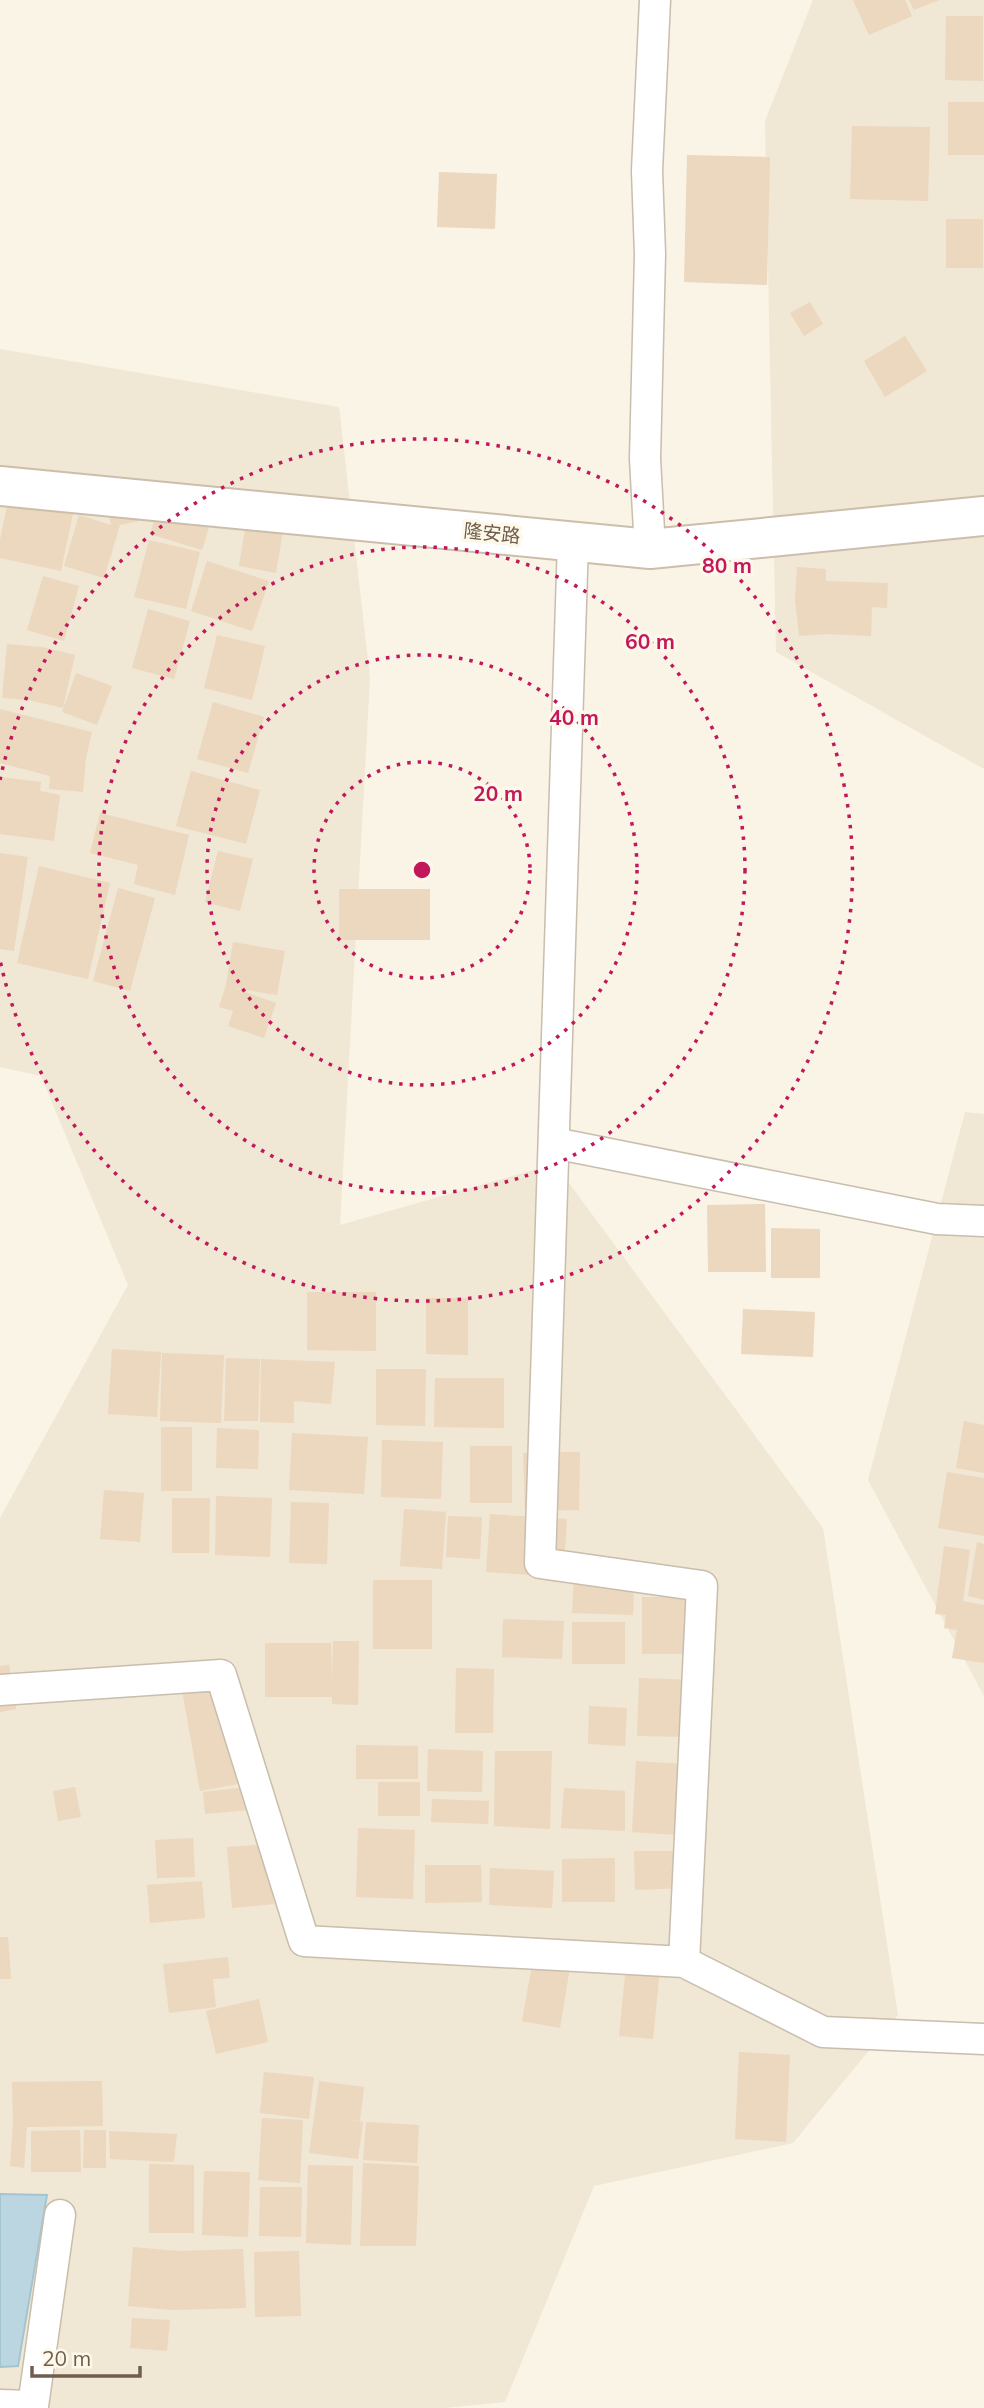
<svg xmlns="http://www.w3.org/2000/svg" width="984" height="2408" viewBox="0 0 984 2408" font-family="Mulish,'Noto Sans SC',sans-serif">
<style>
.residential{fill:#f0e7d4}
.water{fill:#bbd6e1;stroke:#a3c4d1;stroke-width:2}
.building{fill:#ecd7bf}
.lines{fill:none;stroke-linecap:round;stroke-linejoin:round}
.street-casing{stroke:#c9bdac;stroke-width:33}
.secondary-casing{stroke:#ccbeab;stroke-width:42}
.street{stroke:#fff;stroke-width:30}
.secondary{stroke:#fff;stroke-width:38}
.ring{fill:none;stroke:#c2185b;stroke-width:3.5;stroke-dasharray:3.5 7}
.labels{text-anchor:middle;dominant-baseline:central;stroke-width:7;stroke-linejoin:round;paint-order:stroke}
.street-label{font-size:19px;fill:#6f5e4d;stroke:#fdf8ea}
.centre{fill:#c2185b;stroke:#fdf8ea;stroke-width:3.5}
.ring-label{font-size:21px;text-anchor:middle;font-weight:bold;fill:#c2185b;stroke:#fdf8ea;stroke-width:7;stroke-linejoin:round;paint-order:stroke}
</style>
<rect width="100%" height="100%" fill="#f9f4e5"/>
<path class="residential" d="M813,0H984V769L776,652L765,121Z
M0,349L339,407L370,678L340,1225L555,1164L823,1528L898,2015L793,2143L594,2186L505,2402L445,2408H0V1518L128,1285L41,1076L0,1067Z
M965,1112L984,1114V1696L868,1480Z"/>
<path class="water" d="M0,2194L47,2195L18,2366L0,2367Z"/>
<path class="building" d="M853,0H905L912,16L869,35Z
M909,0H939L914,10Z
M946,16H983V81L945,80Z
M948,102H984V155H948Z
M852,126L930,127L928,201L850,199Z
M687,155L770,157L767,285L684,282Z
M439,172L497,174L495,229L437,227Z
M946,219H983V268H946Z
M810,302L823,324L804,336L790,313Z
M905,336L927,371L885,397L864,361Z
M13,476L78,489L61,571L0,558V540Z
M130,478L139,521L120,525L104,578L64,566L79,515L111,525L102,484Z
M165,485L217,501L202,550L150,534Z
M250,499L287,506L276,573L239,566Z
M149,540L200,552L186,609L134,597Z
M207,561L269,581L252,631L191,611Z
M797,567L826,569V581L888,583L887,608L872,607L871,636L826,634L799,636L795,599Z
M43,576L79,586L64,641L27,630Z
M148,609L190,621L174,679L132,668Z
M217,635L265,646L252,700L204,688Z
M7,644L42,647L75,655L63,708L29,700L2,698Z
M76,673L112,686L97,725L62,712Z
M213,702L264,717L248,773L197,759Z
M0,709L92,732L86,758L83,792L49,789L50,776L0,763Z
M191,771L260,790L246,844L176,826Z
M0,777L41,782L40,791L60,795L54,841L0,834Z
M100,813L189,835L175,895L134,884L138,865L90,853Z
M218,851L253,859L240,911L205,902Z
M0,853L28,857L14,951L0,949Z
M39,866L110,883L88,979L17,963Z
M118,888L155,898L130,991L93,981Z
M339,889H430V940H339Z
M233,942L285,951L277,995L234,988L276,1003L264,1038L228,1026L233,1011L219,1007L226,985Z
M765,1204L766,1272H708L707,1205Z
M771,1228L820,1229V1278H771Z
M307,1292H376V1351L307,1350Z
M426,1298H468V1355L426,1354Z
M743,1309L815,1312L813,1357L741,1354Z
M112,1349L161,1352L157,1417L108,1414Z
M162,1353L224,1355L221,1423L160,1421Z
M226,1358L260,1359L258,1421H224Z
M261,1359L335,1362L331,1404L294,1401V1423L260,1422Z
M376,1369H426L425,1426L376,1425Z
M435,1378H504V1428L434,1427Z
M964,1421L984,1425V1473L956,1468Z
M161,1427H192V1491H161Z
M217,1428L259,1430L258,1469L216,1468Z
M292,1433L368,1437L364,1494L289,1490Z
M382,1440L443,1442L441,1499L381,1497Z
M470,1446H512V1503H470Z
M549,1452H580L579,1510L525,1511L523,1453Z
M947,1472L984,1478V1536L938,1528Z
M104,1490L144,1493L140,1542L100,1539Z
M216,1496L272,1498L270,1557L215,1555Z
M172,1498H210L209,1553H172Z
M291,1502L329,1503L327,1564L289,1563Z
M404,1509L446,1512L442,1569L400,1566Z
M490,1514L567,1519L563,1577L486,1572Z
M448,1516L482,1517L480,1559L446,1557Z
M977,1542L984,1544V1600L968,1596Z
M944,1546L970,1550L963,1601L984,1605V1663L952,1658L957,1630L944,1628L946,1615L935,1614Z
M574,1577L634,1579L633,1615L572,1613Z
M373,1580H432V1649H373Z
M642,1597H697V1654H642Z
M503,1619L564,1621L562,1659L502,1657Z
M572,1622H625V1664H572Z
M333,1641H359L358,1705L332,1704V1697H265V1643H331L332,1683Z
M9,1665L16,1709L0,1712V1666Z
M456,1668L494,1669L493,1733H455Z
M639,1678L692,1680L690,1737L637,1736Z
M230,1681L249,1782L200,1791L182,1690Z
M589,1706L627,1708L625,1746L588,1744Z
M356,1745L418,1746V1779H356Z
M428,1749L483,1751L482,1792L427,1791Z
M495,1751H552L550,1829L494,1826Z
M636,1761L682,1764L677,1835L632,1832Z
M378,1782H420V1816H378Z
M255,1786L258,1809L205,1814L203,1792Z
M75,1787L81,1817L58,1821L53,1791Z
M564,1788L625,1791V1831L561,1828Z
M432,1799L489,1801L488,1824L431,1822Z
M358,1828L415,1830L413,1899L356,1897Z
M193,1838L195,1877L157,1878L155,1840Z
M268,1844L274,1904L232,1908L227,1847Z
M634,1851H682V1888L635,1890Z
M615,1858V1902H562V1859Z
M425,1865H481L482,1902L425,1903Z
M490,1868L554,1871L552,1908L489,1905Z
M202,1881L205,1918L150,1923L147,1885Z
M0,1937H8L11,1979H0Z
M534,1954L571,1961L560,2028L522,2021Z
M627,1955L661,1958L653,2039L619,2036Z
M228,1957L230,1978L213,1979L216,2007L169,2013L163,1964Z
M259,1999L268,2042L216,2054L206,2011Z
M739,2052L790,2055L786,2142L735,2139Z
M264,2072L314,2077L309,2119L260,2113Z
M102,2081L103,2126L27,2127L24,2168L10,2166L13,2123L12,2082Z
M319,2081L364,2087L360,2121L332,2118L363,2122L358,2159L309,2153Z
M262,2118L303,2120L300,2183L258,2180Z
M366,2122L419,2125L417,2163L363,2160Z
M80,2130L81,2172H31V2131Z
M84,2130H106V2168H83Z
M109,2131L177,2134L174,2162L110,2159Z
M363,2163L419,2166L416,2246H360Z
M149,2164L194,2165V2233H149Z
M308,2165L353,2166L351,2245L306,2243Z
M204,2171L250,2172L248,2237L202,2235Z
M260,2187H302L301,2237L259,2236Z
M133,2247L178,2251L243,2249L246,2308L173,2310L128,2306Z
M299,2251L301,2316L255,2317L254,2252Z
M132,2318L170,2320L167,2351L130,2348Z"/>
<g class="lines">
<g class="street-casing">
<path id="street" d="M573,541L540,1563L702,1586L684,1962L823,2032L984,2039
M650,549L645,459L650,254L647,171L655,0
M554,1143L937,1219L984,1221
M0,1690L221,1675L304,1941L684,1962
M0,2405L33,2406L60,2215"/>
</g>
<g class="secondary-casing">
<path id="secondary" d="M0,486L650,549L984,516"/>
</g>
<use href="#street" class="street"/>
<use href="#secondary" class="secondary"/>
</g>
<g class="ring">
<circle cx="422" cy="870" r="108"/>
<circle cx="422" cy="870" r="215"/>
<circle cx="422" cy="870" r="323"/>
<path d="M0 780A431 431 0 1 1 0 960"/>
</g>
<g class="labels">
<g class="street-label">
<text transform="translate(492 533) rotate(6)">隆安路</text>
</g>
</g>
<circle cx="422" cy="870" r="10" class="centre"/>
<g class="ring-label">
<text x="727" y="573">80 m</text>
<text x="650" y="649">60 m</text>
<text x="574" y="725">40 m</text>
<text x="498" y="801">20 m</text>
</g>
<path d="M32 2366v10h108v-10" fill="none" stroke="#6f5e4d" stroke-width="3.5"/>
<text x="42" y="2366" font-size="21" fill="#6f5e4d" stroke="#fdf8ea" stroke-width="5" paint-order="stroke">20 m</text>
</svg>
